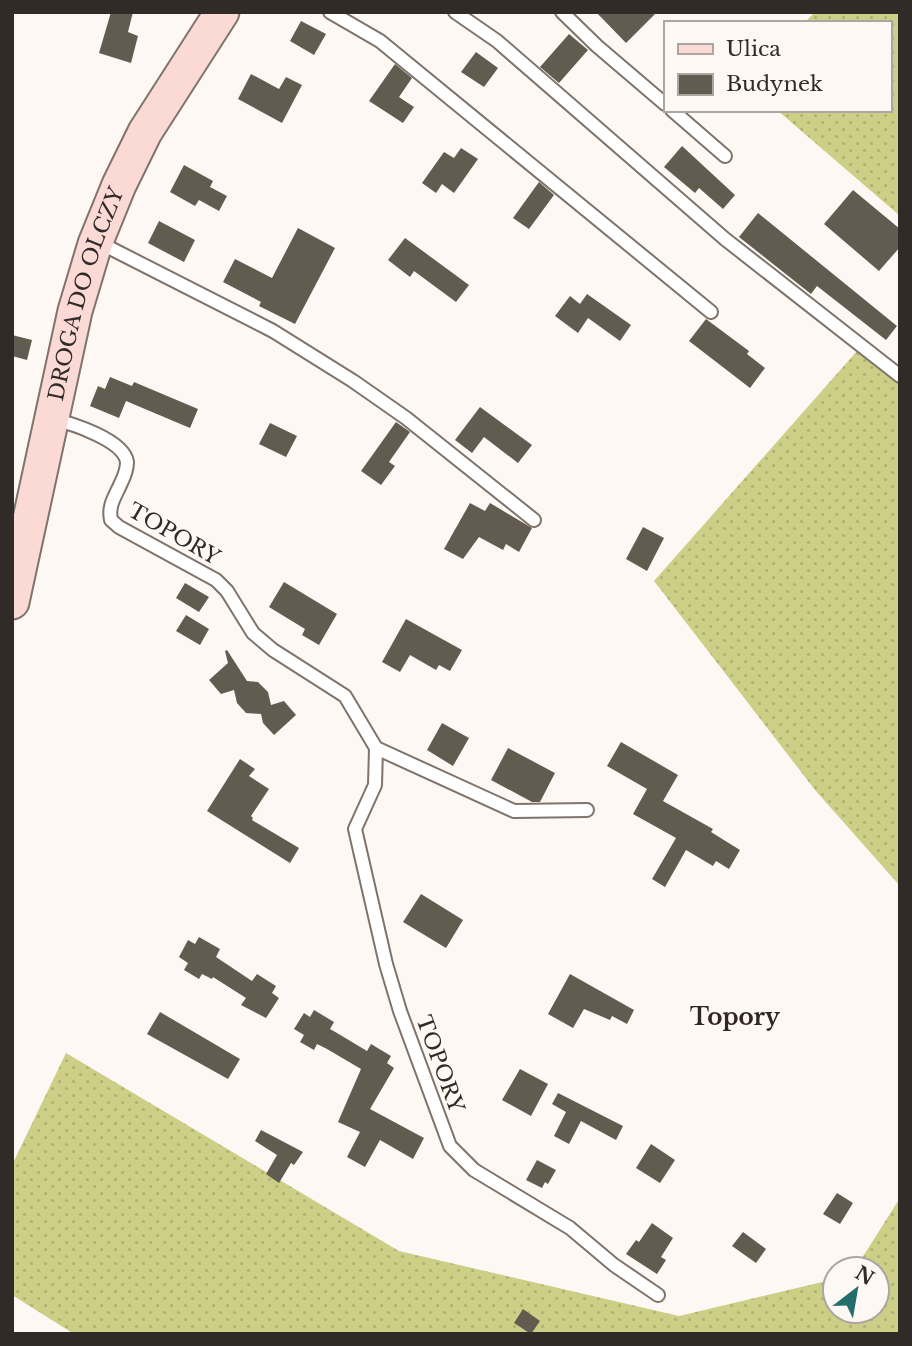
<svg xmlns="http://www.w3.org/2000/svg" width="912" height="1346" viewBox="0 0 912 1346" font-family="'Libre Baskerville',serif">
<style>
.grass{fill:url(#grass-dots)}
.building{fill:#625b50}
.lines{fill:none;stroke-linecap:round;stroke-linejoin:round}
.lane-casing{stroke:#7f736b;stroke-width:16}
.secondary-casing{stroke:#7f736b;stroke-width:37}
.lane{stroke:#fff;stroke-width:12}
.secondary{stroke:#fbd9d5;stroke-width:33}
.labels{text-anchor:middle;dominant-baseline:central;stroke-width:7;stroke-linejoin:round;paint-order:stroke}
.street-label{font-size:21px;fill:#312b28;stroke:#fef8f4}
.neighbourhood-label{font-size:23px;font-weight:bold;fill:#312720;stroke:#fef8f4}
</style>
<defs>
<pattern id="grass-dots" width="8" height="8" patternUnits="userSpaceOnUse" patternTransform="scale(1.75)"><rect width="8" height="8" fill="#cdcf87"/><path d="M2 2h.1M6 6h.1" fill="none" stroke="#b0b275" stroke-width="1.8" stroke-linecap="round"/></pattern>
</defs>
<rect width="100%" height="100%" fill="#fef8f4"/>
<path class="grass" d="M815,12H895L900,17V216L777,110H889V23H804Z
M857,351L900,385V886L815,790L654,581Z
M66,1053L399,1251L679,1316L835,1279V1311H877V1269H855L900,1198V1334H74L12,1295V1165Z"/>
<path class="building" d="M111,12H133L128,32L138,36L131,63L99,53Z
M596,12H657L626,43Z
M301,21L326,34L314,55L290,41Z
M569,34L588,50L559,83L540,67Z
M476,52L498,68L484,87L461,72Z
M395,64L412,78L399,97L414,107L403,123L369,101Z
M251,74L279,89L286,77L302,85L282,123L238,99Z
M682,146L735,195L723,209L699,188L695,193L664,167Z
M461,148L478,159L454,193L442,184L436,193L422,183L444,152L454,158Z
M184,165L213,181L210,187L227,196L219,211L199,200L195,206L170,192Z
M539,182L554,195L529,229L513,218Z
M853,190L900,229V247L879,271L824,224Z
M758,213L897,326L886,340L817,286L811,294L739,237Z
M159,221L195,240L184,262L148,243Z
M298,228L335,248L295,324L259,306L261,302L223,282L235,259L272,278Z
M405,238L469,285L456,302L414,271L410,277L388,260Z
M587,294L631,325L620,341L588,318L578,333L555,316L570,296L580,304Z
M706,319L749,351L747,354L765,368L750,388L689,341Z
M12,335L32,340L27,360L12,356Z
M110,377L132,386L134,382L198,409L190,428L126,401L119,418L90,406L98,386L105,389Z
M480,407L532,445L518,463L484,437L472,453L455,440Z
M396,422L410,432L389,462L395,466L381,485L361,471Z
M270,423L297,436L286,457L259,444Z
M470,503L485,511L490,503L532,528L519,552L506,544L503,550L479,537L463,559L444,549Z
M643,527L664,538L647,571L626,559Z
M284,582L337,614L319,645L302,635L305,629L269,607Z
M185,583L209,597L199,612L176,598Z
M186,615L209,629L200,645L176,631Z
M406,619L462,650L450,671L439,665L436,670L410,655L400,672L382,662Z
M227,650L247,681L258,682L268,692L271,705L284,701L296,715L274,735L263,723L261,714L246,713L237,703L234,690L221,694L209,680L228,663L225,651Z
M442,723L469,738L453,766L427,750Z
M621,742L678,775L663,801L713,829L711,832L740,850L729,869L716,861L713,866L686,850L665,887L652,879L676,838L633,814L647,789L607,766Z
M508,748L555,773L540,802H532L491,780Z
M240,759L255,769L249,776L269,789L251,816L253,818L252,820L299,848L290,863L207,811Z
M421,894L463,920L446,948L403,922Z
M199,937L220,949L216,957L252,981L257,974L276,986L272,993L279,998L266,1018L241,1005L246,998L213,977L212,979L202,974L199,979L184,970L188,963L179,957L188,940L195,944Z
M570,974L634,1010L627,1024L612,1016L610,1020L584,1009L573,1028L548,1014Z
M314,1010L334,1022L330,1029L337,1033L367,1051L371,1044L391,1056L387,1063L394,1068L370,1109L424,1138L413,1159L380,1140L365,1167L347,1157L360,1132L338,1122L361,1069L327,1049L317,1044L314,1050L300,1042L304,1035L294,1029L304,1013L310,1017Z
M160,1012L240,1059L228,1079L147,1034Z
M520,1069L548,1084L531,1116L502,1100Z
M558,1093L623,1126L616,1140L581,1121L569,1144L554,1136L566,1112L552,1104Z
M261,1130L303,1152L294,1165L291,1163L279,1183L266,1174L277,1155L255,1141Z
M651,1144L675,1160L660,1183L636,1168Z
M537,1160L556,1170L548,1184L545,1182L542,1188L526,1180Z
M837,1193L853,1203L840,1224L823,1214Z
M652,1223L673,1238L661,1257L666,1260L657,1274L626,1254L636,1240L639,1242Z
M743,1232L766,1249L756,1263L732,1246Z
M523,1309L540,1321L531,1334L514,1323Z"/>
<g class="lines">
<g class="lane-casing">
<path id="lane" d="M330,12L380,41L711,312
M455,12L497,41L725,239L900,376
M562,12L597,46L665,104
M672,110L725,156
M96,244L110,248L273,331L353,381L406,418L534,520
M52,419C71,423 124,440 127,462C127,469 124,477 121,483C115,497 108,505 111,520L119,527L216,580L227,591L253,633L273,650L345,696L376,748L375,785L355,829L386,964L400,1011L450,1146L474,1170L570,1228L614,1265L658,1295
M376,748L514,811L587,810"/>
</g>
<g class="secondary-casing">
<g id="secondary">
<path id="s1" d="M12,602L75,311L95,244L119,185L145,132L222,12"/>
</g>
</g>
<use href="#lane" class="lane"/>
<use href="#secondary" class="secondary"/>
</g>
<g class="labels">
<g class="street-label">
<text stroke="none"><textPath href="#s1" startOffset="317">DROGA DO OLCZY</textPath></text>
<text transform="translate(174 534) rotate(30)">TOPORY</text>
<text transform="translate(440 1064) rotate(70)">TOPORY</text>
</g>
<g class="neighbourhood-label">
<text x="735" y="1017">Topory</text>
</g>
</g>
<rect width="912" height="1346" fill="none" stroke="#312b28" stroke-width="28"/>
<rect x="664" y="21" width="228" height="91" fill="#fef8f4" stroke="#aca6a2" stroke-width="2"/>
<rect x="678" y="44" width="35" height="10" fill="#fbd9d5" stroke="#aca6a2" stroke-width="2"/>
<text x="726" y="56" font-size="21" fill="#312b28">Ulica</text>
<rect x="678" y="74" width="35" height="21" fill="#625b50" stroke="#aca6a2" stroke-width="2"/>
<text x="726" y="91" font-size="21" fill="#312b28">Budynek</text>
<g transform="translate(856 1290) rotate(31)"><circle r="33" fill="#fef8f4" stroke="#aca6a2" stroke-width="2"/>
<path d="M0-5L12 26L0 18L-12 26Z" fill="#236e6b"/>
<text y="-10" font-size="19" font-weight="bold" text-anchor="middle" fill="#312b28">N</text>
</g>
</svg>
